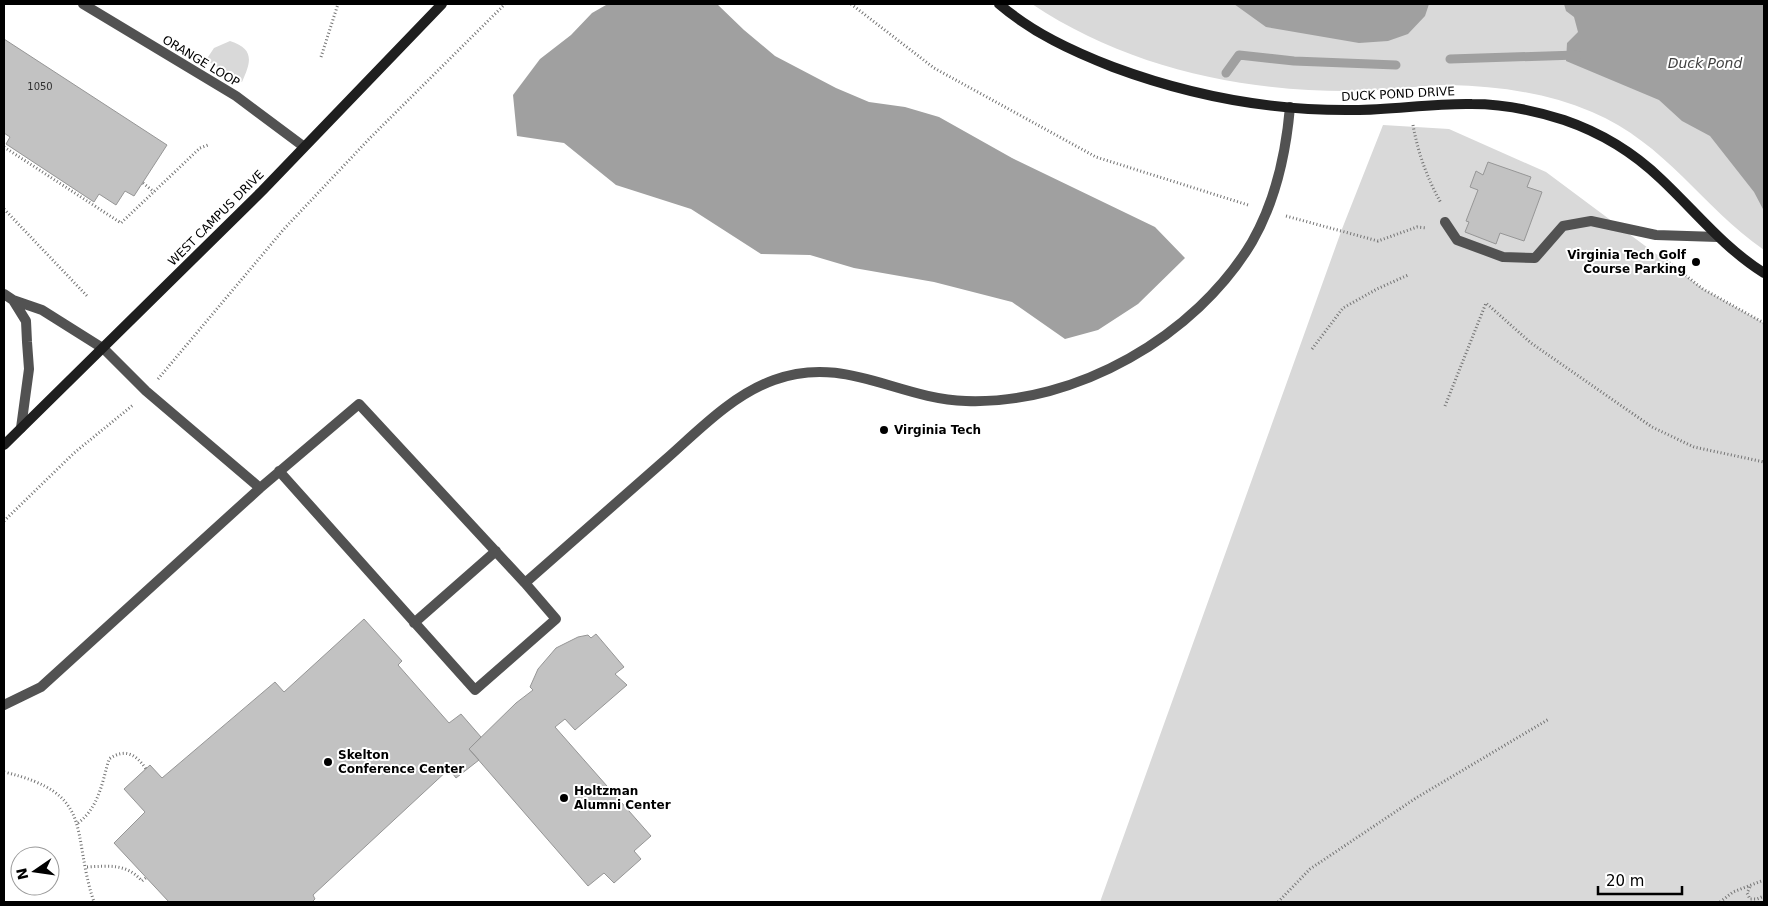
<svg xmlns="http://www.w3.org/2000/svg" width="1768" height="906" viewBox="0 0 1768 906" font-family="'DejaVu Sans',sans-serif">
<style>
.green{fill:#d9d9d9}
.water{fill:#a0a0a0}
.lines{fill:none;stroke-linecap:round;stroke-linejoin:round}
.stream{stroke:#a0a0a0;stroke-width:9}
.building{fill:#c2c2c2;stroke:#969696}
.path{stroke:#747474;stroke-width:3;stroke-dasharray:1 2.5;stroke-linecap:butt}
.lane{stroke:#525252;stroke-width:10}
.street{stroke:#525252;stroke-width:10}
.secondary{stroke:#1f1f1f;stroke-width:10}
.poi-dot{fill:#000;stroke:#fff;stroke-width:2}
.labels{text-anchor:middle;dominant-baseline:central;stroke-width:4;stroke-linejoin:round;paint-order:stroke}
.number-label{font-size:10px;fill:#303030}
.street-label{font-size:12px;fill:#000;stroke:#fff}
.poi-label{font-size:12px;font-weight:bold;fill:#000;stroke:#fff;text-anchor:start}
.water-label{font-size:14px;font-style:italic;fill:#414141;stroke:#fff}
</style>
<rect width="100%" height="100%" fill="#fff"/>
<path class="green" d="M1032,4H1764V250C1701,206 1667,144 1592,112C1548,93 1498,86 1450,85C1418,85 1386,91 1354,91C1241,92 1126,67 1032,4Z
M230,41C255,49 251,62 242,82L206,60L214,48Z
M1383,125L1449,129L1546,172L1703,289L1764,323V902H1100L1342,229Z"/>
<path class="water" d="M717,4L744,30L775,56L836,88L869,102L905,107L939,117L1012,158L1155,227L1185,258L1138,304L1098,330L1065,339L1012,302L934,282L854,268L810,255L761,254L691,209L616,185L564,143L517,136L513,95L540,59L571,35L592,13L606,5Z
M1234,4H1429L1425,16L1408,34L1388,41L1359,43L1266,27Z
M1564,4H1764V211L1754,192L1710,136L1682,121L1659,100L1566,61L1567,43L1578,32L1574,17L1566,11Z"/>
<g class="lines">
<path class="stream" d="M1450,59L1577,55
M1226,73L1239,55L1294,61L1396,65"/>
</g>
<path class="building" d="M4,39L167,145L134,196L125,191L116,205L99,194L94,202L6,144L10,137L4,133Z
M1488,162L1531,177L1527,187L1542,192L1524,241L1500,233L1496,244L1465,232L1469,222L1466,221L1478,190L1470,187L1476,171L1483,175Z
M364,619L402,661L398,665L449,723L461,714L481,737L469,749L479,760L456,778L449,769L313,895L315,899L312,902H169L114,843L145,812L124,789L150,765L162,778L275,682L284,692Z
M596,634L624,667L615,674L627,685L575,730L565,719L555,727L651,836L634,851L641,859L614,883L604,873L588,886L469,749L516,703L533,690L530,687L538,669L556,648L578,637L588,635L591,638Z"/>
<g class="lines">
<path class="path" d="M851,4L934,68L1096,157L1248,205
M321,57L338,4
M1413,125C1418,153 1427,178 1441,203
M4,147L121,223L200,148L208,145
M143,183L154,192
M4,209L88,297
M1286,216L1378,241L1417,227L1427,228
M1658,254L1703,289L1764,323
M1312,349L1343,308L1377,289L1408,275
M158,379L284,229L369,139L505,4
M1445,406L1486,303L1531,343L1652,427L1694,447L1764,462
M4,521L74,453L133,405
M4,772C97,794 70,831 94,902
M78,823C99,807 102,783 109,759C125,748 136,754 146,769
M87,867C109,866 126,863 142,881L147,877
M1750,887L1747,893L1750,899H1757L1764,896
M1278,902L1310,869L1416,798L1549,719
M1720,902L1733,892L1764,880"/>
<path class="lane" d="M1445,222L1457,240L1503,257L1535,258L1563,226L1591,221L1656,235L1718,237
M104,349L146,391L260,488
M279,471L475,690L556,619L525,583
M414,623L496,551
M4,705L41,687L260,488L359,404L525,583C572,542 619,501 665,460C698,431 732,395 774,380C845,354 897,399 966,401C1076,405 1196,336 1252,242C1275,202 1286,153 1290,107"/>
<path class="street" d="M83,4L236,96L303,146
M4,294L13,300L42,310L104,349
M13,300L26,321L27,342L29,369L21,428"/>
<path class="secondary" d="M999,4C1033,33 1072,51 1113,67C1191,96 1271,111 1354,110C1393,110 1433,103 1472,104C1502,104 1536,111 1564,120C1599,132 1634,153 1661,179C1695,211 1724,248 1764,273
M4,445L262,191L442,4"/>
</g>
<g class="poi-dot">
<circle cx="1696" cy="262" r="5"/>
<circle cx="884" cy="430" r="5"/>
<circle cx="328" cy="762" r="5"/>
<circle cx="564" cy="798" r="5"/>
</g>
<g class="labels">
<g class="number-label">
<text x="40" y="86">1050</text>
</g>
<g class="street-label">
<text transform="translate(201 61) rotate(31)">ORANGE LOOP</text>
<text transform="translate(1398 94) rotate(-3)">DUCK POND DRIVE</text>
<text transform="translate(216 218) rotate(-45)">WEST CAMPUS DRIVE</text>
</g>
<g class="poi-label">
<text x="1686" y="255" text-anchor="end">Virginia Tech Golf<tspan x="1686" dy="14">Course Parking</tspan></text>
<text x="894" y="430">Virginia Tech</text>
<text x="338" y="755">Skelton<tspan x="338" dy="14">Conference Center</tspan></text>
<text x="574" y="791">Holtzman<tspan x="574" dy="14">Alumni Center</tspan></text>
</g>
<g class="water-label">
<text x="1705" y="63">Duck Pond</text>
</g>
</g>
<rect width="1768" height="906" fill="none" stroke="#000000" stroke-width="10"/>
<g transform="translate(35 871) rotate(257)"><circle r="24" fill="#ffffff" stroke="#999999"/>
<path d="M0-4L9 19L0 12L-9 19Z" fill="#000000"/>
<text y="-8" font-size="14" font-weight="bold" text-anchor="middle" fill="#000000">N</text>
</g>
<path d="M1598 886v8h84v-8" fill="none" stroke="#000000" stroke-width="2.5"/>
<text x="1606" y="886" font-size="15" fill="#000000" stroke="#ffffff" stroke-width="4" paint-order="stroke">20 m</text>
</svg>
